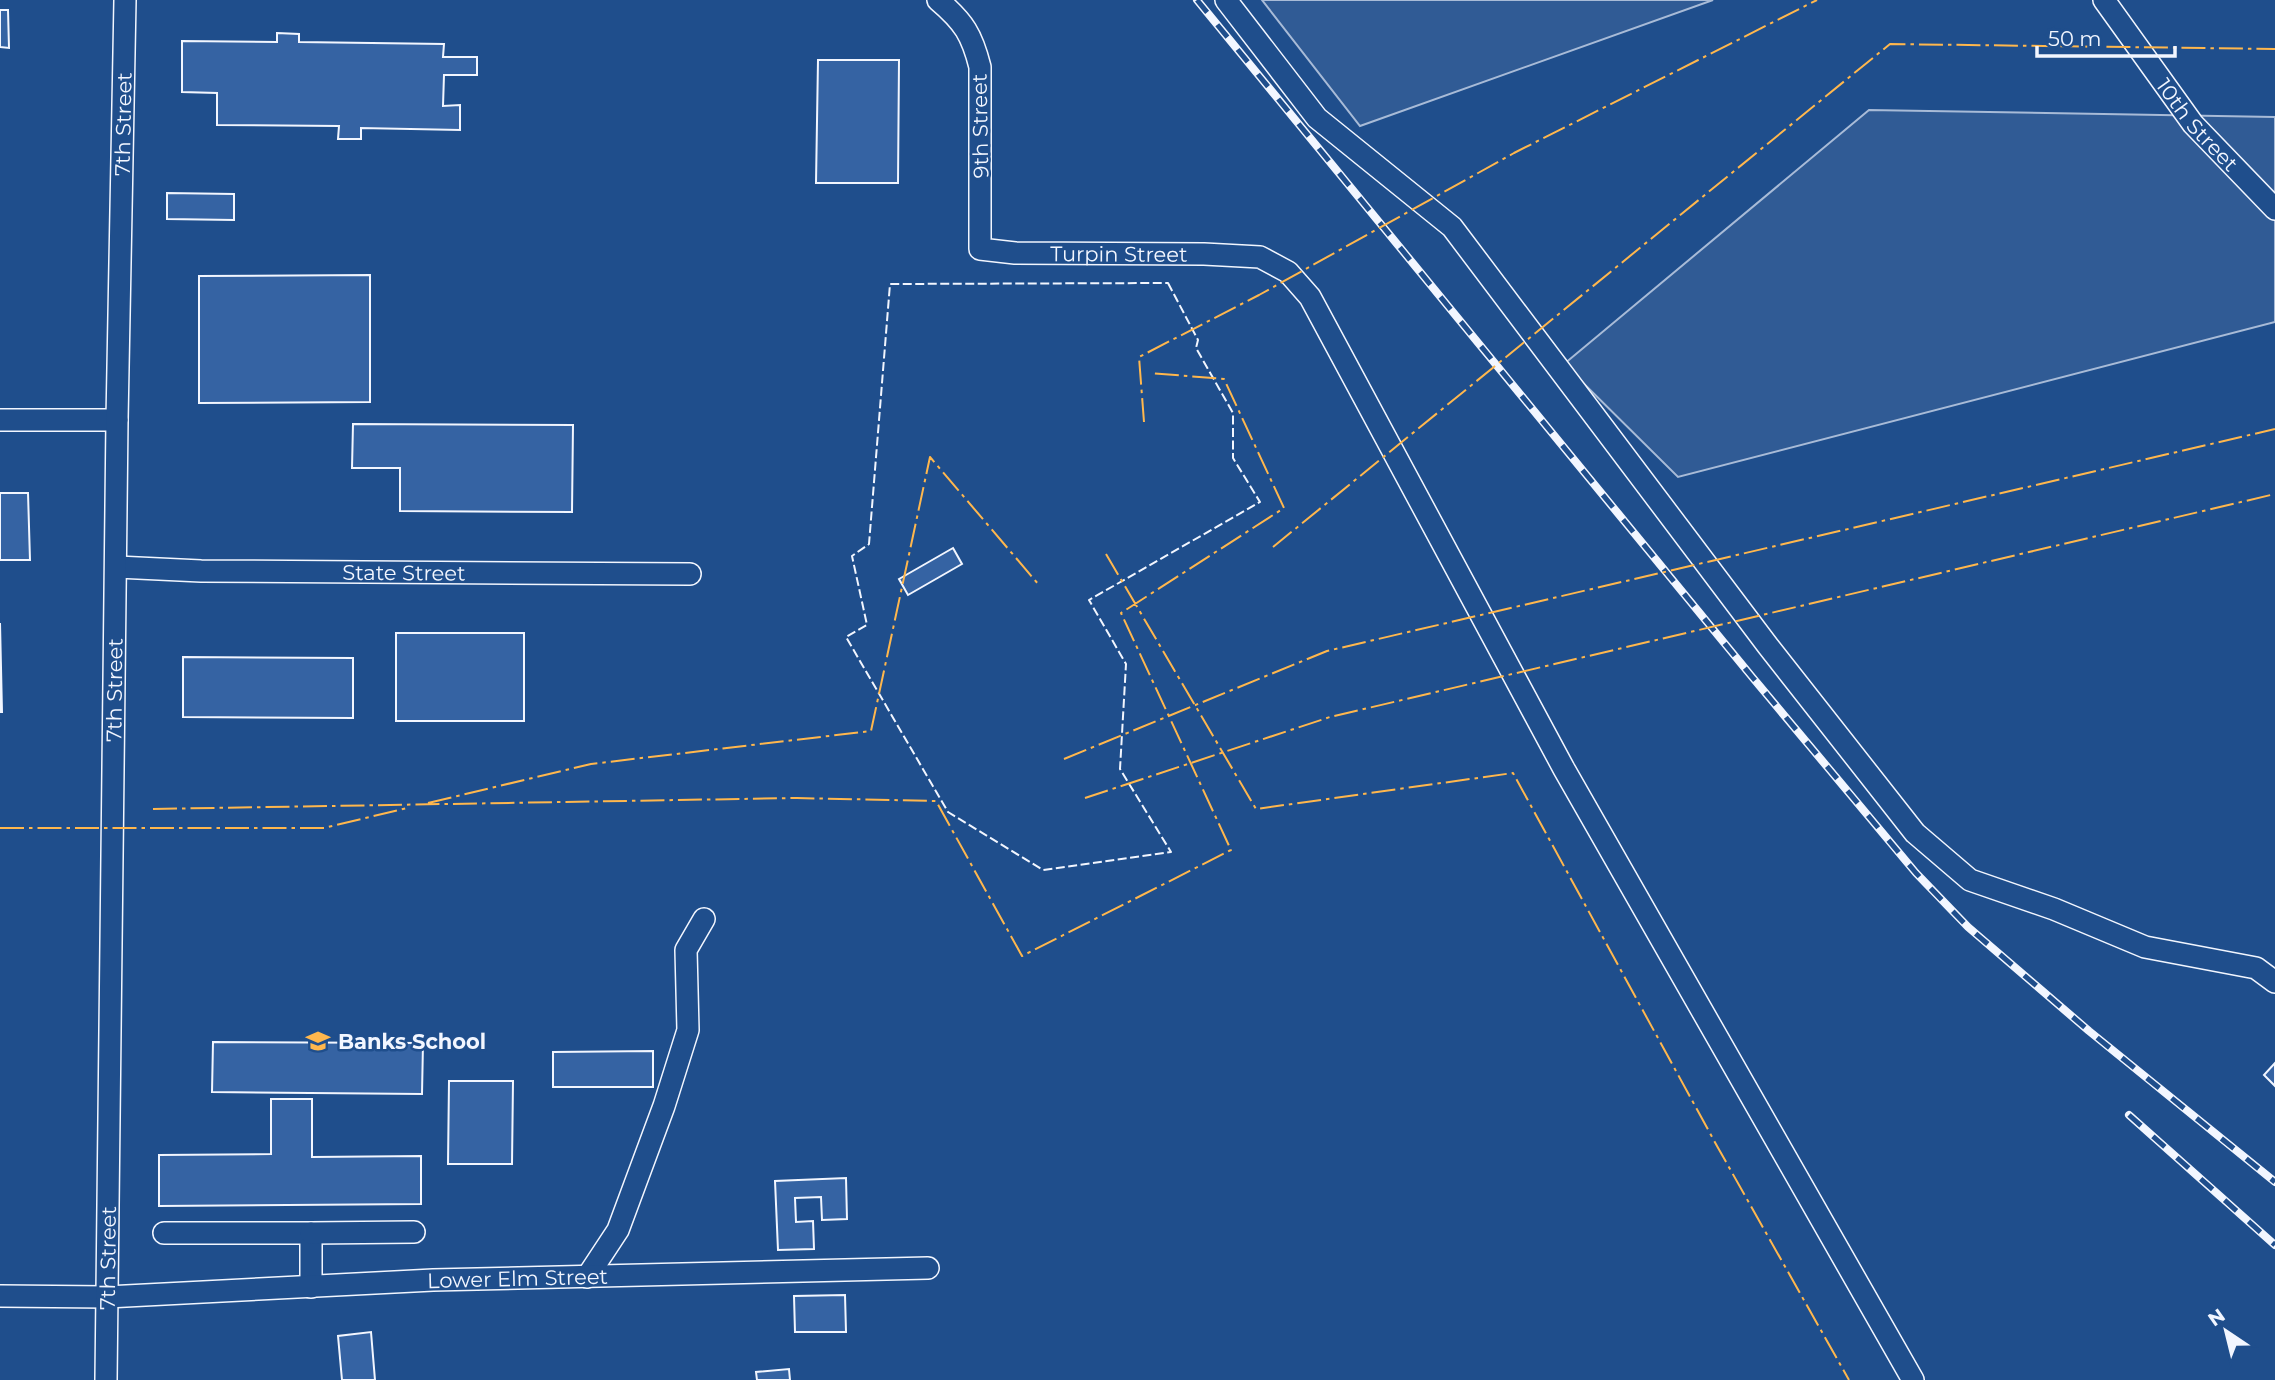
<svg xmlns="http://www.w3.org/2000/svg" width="2275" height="1380" viewBox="0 0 2275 1380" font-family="Montserrat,sans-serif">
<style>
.built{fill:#305b95;stroke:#a8bbd7;stroke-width:2}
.building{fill:#3563a3;stroke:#f2f6ff;stroke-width:2}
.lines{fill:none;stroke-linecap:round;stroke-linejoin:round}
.minor-casing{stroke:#f2f6ff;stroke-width:24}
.minor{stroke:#1f4e8c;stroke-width:21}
.rail-casing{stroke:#f2f6ff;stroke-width:8}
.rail{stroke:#1f4e8c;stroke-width:5;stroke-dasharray:16;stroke-linecap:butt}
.fence{stroke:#f2f6ff;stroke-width:2;stroke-dasharray:9 3.5;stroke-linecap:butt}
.power{stroke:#ffb74d;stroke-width:2;stroke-dasharray:24 5 3.5 5;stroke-linecap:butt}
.labels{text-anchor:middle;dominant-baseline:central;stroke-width:5;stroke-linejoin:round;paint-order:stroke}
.street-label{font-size:21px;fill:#f2f6ff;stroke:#1f4e8c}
.poi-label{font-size:21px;font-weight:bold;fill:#f2f6ff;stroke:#1f4e8c;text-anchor:start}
</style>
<rect width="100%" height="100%" fill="#1f4e8c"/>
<path class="built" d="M1262,0H1713L1360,126Z
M1869,110L2275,117V322L1678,477L1564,364Z"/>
<path class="building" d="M0,10H8L9,48L0,47Z
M277,33L299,34V42L444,44L443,57H477V75H444L443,106L460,105V130L361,128V139H338L339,126L217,125V93L182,92V41L277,42Z
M818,60H899L898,183H816Z
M167,193L234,194V220L167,219Z
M370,275V402L199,403V276Z
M353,424L573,425L572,512L400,511V468H352Z
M0,493H28L30,560H0Z
M953,548L962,564L908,595L899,579Z
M0,623L2,712H0Z
M396,633H524V721H396Z
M183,657L353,658V718L183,717Z
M213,1042L423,1043L422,1094L212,1092Z
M653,1051V1087H553V1052Z
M2275,1063V1086L2264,1075Z
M449,1081H513L512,1164H448Z
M271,1099H312V1157L421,1156V1204L159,1206V1155L271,1154Z
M846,1178L847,1219L822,1220L821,1197L795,1198L796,1222L813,1221L814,1249L778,1250L775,1181Z
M845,1295L846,1332H795L794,1296Z
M371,1332L375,1380H342L338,1336Z
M789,1369L790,1380H757L756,1372Z"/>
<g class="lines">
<g class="minor-casing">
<g id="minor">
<path id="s1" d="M938,0C964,22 972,35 980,67V249L1015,253L1204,254L1260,257L1288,272L1310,297L1564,769L1913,1380"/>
<path d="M1226,0L1317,118L1452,227L1768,646L1915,833L1970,880L2054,909L2145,947L2256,968L2275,982"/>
<path id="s2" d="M2104,0L2193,124L2275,209"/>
<path d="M0,420H117"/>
<path id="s3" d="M117,567L201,571L690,574"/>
<path d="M164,1233H311V1287"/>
<path d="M311,1233L414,1232"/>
<path d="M587,1277L618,1230L664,1106L688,1030L686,950L704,919"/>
<path id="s4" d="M0,1296L107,1297L433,1280L928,1268"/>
<path id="s5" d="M106,1380L117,420L125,0"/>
</g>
</g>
<use href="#minor" class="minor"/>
<g class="rail-casing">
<path id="rail" d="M1197,0L1753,678L1916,873L1968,927L2089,1031L2275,1182
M2129,1115L2275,1245"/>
</g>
<use href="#rail" class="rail"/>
<path class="fence" d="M1168,283L1198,340L1196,348L1233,413V458L1260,502L1089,600L1126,664L1120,769L1171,852L1043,870L948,812L846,637L867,625L852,556L869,544L890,284Z"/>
<path class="power" d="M1144,422L1139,357L1259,295L1514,153L1817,0
M1273,547L1890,44L2275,49
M1106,554L1256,809L1513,773L1717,1146L1849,1380
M1064,759L1327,651L2275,429
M1085,798L1330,717L2275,494
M428,803L591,764L871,731L930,457L1039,585
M153,809L797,798L936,801L1022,956L1231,850L1121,613L1284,508L1224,379L1150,373
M0,828H324L407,808"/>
</g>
<defs>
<g id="school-bare" transform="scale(1.89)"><path d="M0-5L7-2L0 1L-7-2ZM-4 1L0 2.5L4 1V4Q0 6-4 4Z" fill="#ffb74d" stroke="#1f4e8c" stroke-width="2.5" paint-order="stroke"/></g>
</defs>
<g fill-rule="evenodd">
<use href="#school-bare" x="318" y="1041"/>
</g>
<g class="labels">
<g class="street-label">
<text stroke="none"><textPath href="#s5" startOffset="1256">7th Street</textPath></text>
<text stroke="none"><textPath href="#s2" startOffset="156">10th Street</textPath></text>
<text transform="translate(980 126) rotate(-91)">9th Street</text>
<text stroke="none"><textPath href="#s1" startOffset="402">Turpin Street</textPath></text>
<text stroke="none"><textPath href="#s3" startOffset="287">State Street</textPath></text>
<text stroke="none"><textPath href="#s5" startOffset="690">7th Street</textPath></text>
<text stroke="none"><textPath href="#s5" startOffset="122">7th Street</textPath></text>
<text stroke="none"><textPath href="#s4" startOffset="518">Lower Elm Street</textPath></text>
</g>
<g class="poi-label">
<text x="338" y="1041">Banks School</text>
</g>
</g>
<g transform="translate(2226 1331) rotate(325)" stroke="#1f4e8c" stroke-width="5" paint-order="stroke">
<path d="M0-5L12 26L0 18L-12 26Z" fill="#f2f6ff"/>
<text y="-10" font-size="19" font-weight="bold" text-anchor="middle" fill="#f2f6ff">N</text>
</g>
<path d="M2037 46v10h138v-10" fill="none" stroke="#f2f6ff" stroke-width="3.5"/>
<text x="2048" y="46" font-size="21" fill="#f2f6ff" stroke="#1f4e8c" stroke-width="5" paint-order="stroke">50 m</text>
</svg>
